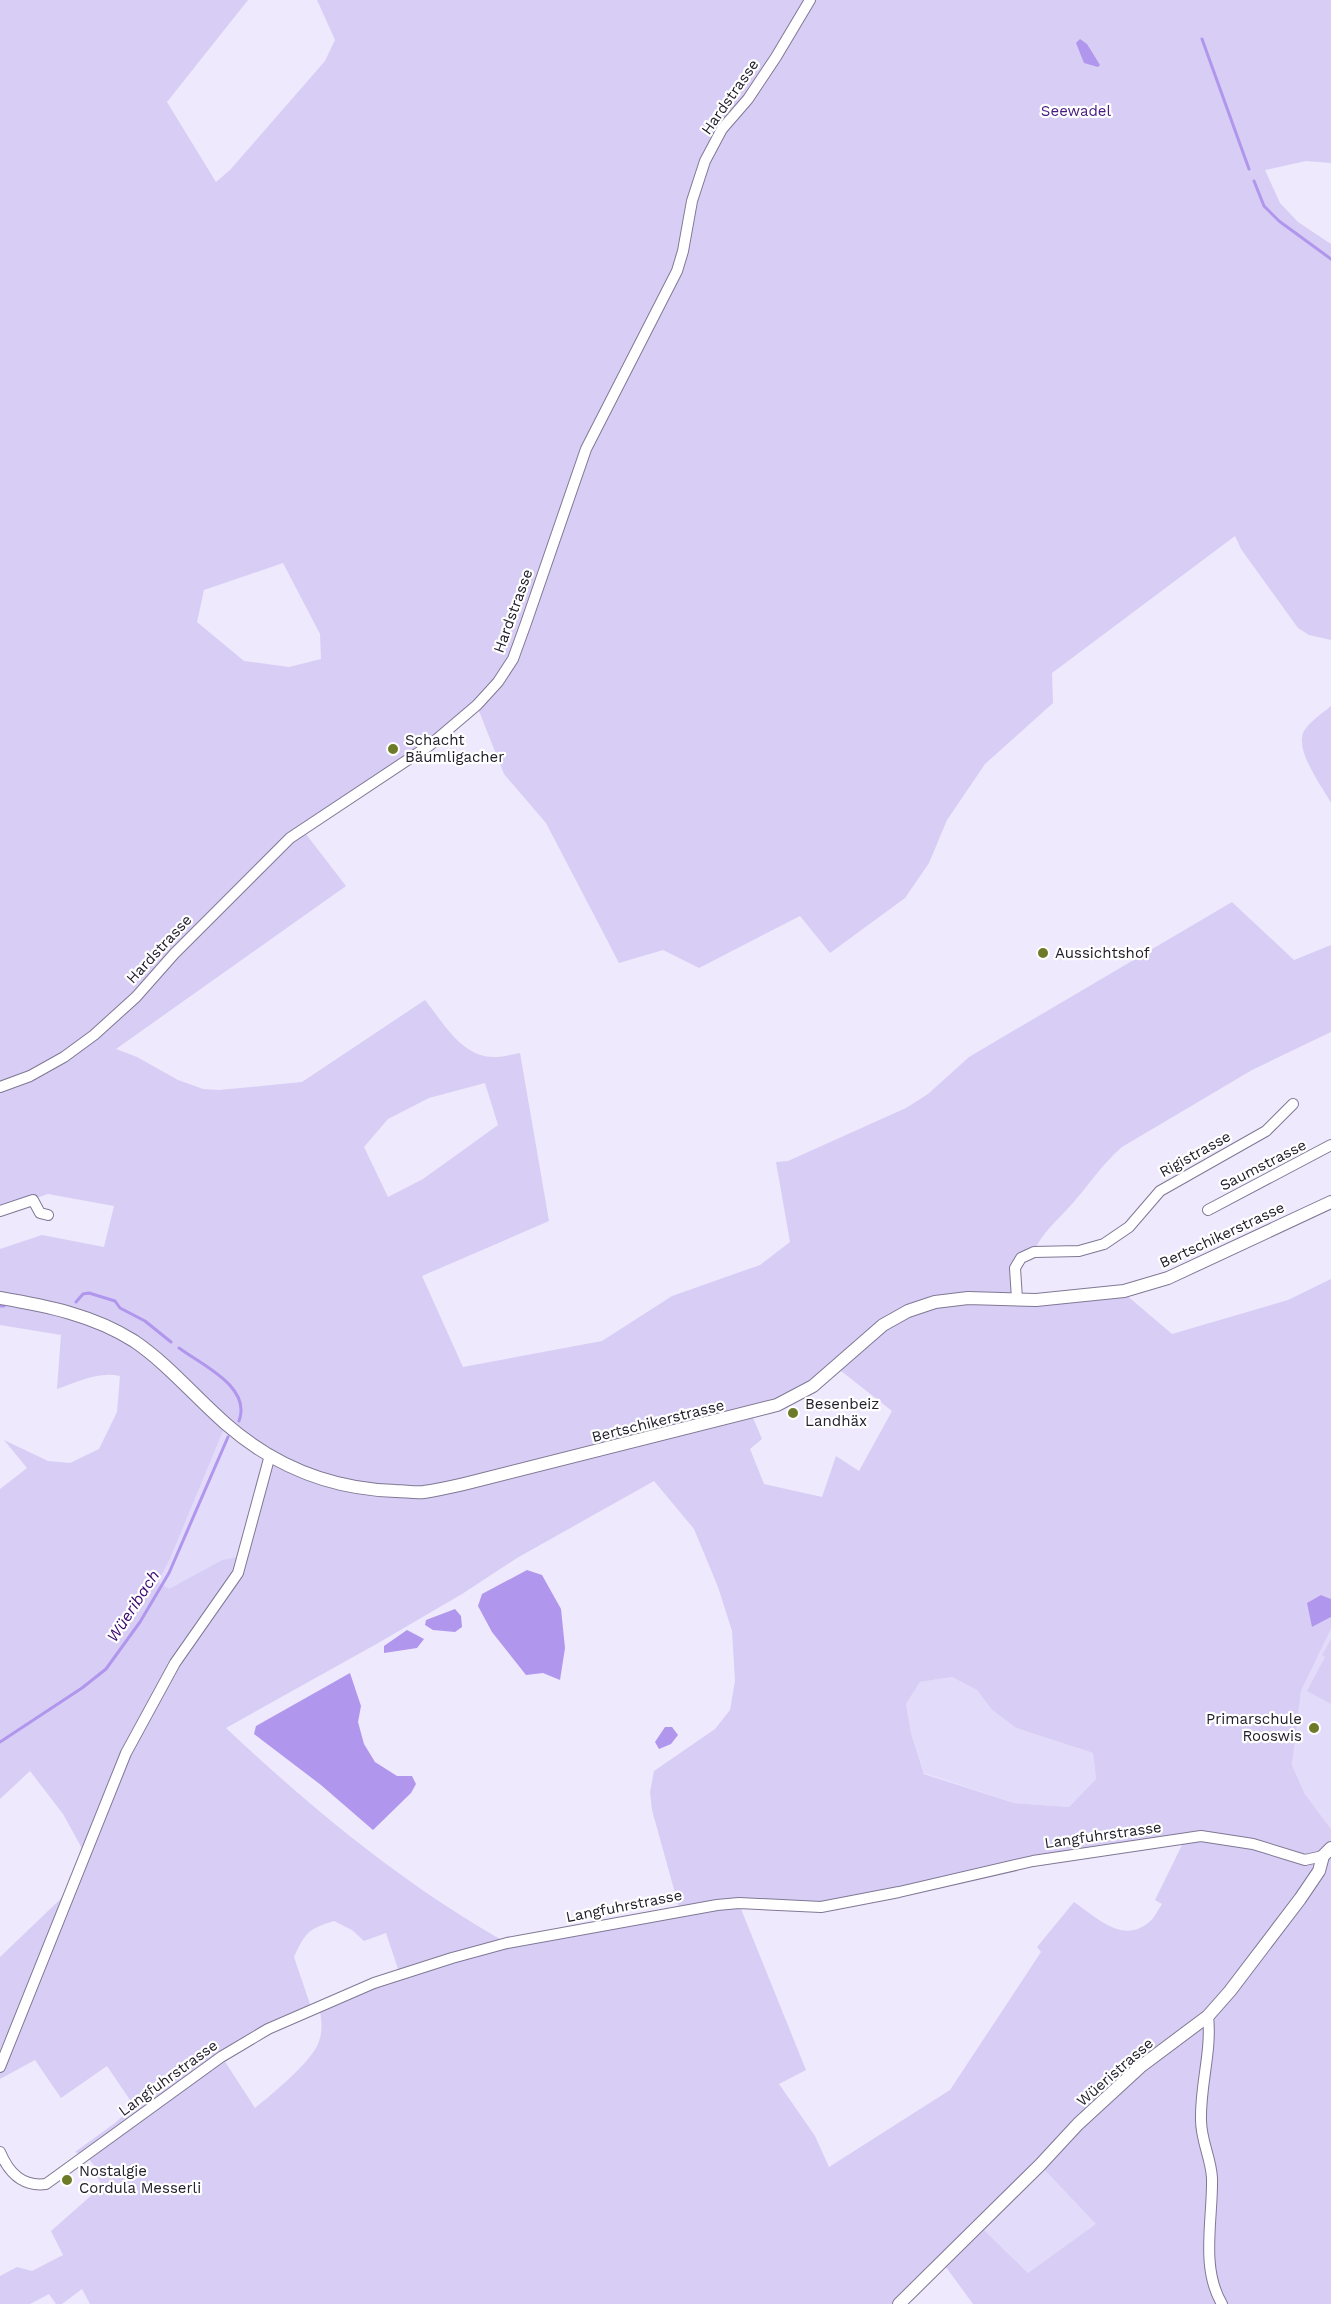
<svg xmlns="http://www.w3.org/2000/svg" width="1331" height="2304" viewBox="0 0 1331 2304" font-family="'Work Sans',sans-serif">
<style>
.built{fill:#e3dbfa}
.green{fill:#d8cef5;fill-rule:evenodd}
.water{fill:#b096ed}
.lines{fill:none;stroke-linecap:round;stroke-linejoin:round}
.stream{stroke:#b096ed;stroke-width:3}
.minor-casing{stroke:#807895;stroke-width:12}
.tertiary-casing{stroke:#807895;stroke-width:14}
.minor{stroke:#fff;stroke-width:10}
.tertiary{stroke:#fff;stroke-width:12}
.poi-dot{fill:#6d7a27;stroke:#fff;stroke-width:2}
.labels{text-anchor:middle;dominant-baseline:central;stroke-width:4.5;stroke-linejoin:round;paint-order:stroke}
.street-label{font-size:15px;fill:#23202c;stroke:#fff}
.park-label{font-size:15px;fill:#461a7f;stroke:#fff}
.poi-label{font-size:15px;fill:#23202c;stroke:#fff;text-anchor:start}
.water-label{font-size:16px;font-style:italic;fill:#3b0771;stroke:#fff}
</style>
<rect width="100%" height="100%" fill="#eee9fd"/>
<path class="built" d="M226,1424L270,1455L243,1557L222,1560L169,1590L158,1582L170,1559Z
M1331,1629V1829L1305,1794L1292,1765L1301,1691Z
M952,1677L977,1690L992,1710L1016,1728L1093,1753L1096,1779L1069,1807L1014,1803L924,1773L911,1733L906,1704L920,1682Z
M1040,2165L1097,2224L1028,2273L980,2226Z"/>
<path class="green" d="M0,0H248L167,102L216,182L230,170L325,61L335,40L317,0H1331V163L1306,161L1265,170L1280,203L1298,222L1331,244V640L1309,635L1298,628L1241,549L1235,536L1052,673L1053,703L985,764L947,820L929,863L905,898L830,953L800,916L699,968L663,950L619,963L546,823L504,774L477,706L302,829L346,886L116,1049L137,1057L178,1080L203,1089L219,1090L302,1082L425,1000C444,1023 462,1059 497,1057C505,1057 513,1054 520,1053L549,1221L422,1276L463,1367L602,1341L672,1296L760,1265L790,1242L776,1162L788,1161L906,1108L928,1094L969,1057L1232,902L1294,960L1331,945V1032L1252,1070L1122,1147C1102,1164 1089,1185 1072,1204C1059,1219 1041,1233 1034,1252L1021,1258L1017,1299L1118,1288L1172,1334L1288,1300L1331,1279V1599L1321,1595L1312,1627L1331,1617V1629L1301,1691L1292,1765L1305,1794L1331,1829V2304H973L943,2263L899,2304H90L82,2289L62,2304H56L49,2294L30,2304H0V2276L17,2267L32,2271L63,2255L51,2231L102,2186L96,2175L97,2169L88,2158L75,2152L115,2123L134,2106L107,2066L61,2098L35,2060L0,2079V1957L71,1889L85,1854L63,1814L30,1771L0,1799V1489L27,1468L4,1440L48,1461L70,1463L99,1449L117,1412L120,1376C98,1371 78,1382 57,1389L61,1335L0,1325V1249L42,1235L104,1247L114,1206L48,1194L0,1210ZM283,563L320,634L321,659L289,667L244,661L197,622L204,590ZM485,1083L498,1125L423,1179L388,1197L364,1147L388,1119L429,1098ZM836,1367L892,1411L859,1471L836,1456L822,1497L764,1484L750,1449L762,1439L751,1413ZM226,1424L270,1456L243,1556L222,1560L169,1589L158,1582L170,1559ZM654,1481L694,1529L718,1587L732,1631L735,1681L730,1710L715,1729L654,1771L650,1792L652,1810L680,1911L507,1943C404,1885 312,1809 226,1728L380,1642L462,1594L517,1558ZM952,1677L977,1690L992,1710L1016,1728L1093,1753L1096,1779L1069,1807L1014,1803L924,1774L911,1733L906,1704L920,1682ZM1182,1839V1845L1155,1900L1162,1904C1158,1910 1154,1919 1148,1923C1122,1944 1096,1917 1074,1902L1037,1947L1041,1952L950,2090L829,2167L815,2136L779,2084L806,2070L739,1904L821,1907L1033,1861ZM334,1921L352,1930L364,1941L386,1933L400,1975L319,2007C322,2020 323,2032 318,2044C310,2063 271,2095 255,2108L222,2057L312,2010L294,1957C305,1933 308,1929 334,1921ZM1040,2165L1096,2224L1028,2273L980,2226Z
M1331,706V803C1322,786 1294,750 1304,731C1309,722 1323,713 1331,706Z
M1331,1639V1704L1307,1691L1325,1657L1322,1655Z"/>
<path class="water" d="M1080,39L1087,44L1100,65L1098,67L1084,63L1076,43Z
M527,1570L542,1575L561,1609L565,1648L560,1680L543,1673L526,1675L492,1632L478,1606L482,1594Z
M1321,1595L1331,1599V1617L1312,1627L1307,1603Z
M455,1609L461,1616L462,1627L455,1632L433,1630L425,1625L426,1620Z
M407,1630L424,1639L417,1648L384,1653V1646Z
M350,1673L361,1706L358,1722L364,1744L375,1762L397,1776H412L416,1784L411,1793L373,1830L321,1785L254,1734L256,1726Z
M665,1727H672L678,1735L671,1744L659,1749L655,1742Z"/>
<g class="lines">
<path class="stream" d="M1202,39L1249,169
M1254,181L1264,206L1279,221L1331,259
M76,1302L83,1294L89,1293L115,1301L120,1308L145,1321L171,1342
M0,1306H4
M179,1348C202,1365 252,1387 239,1421
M0,1742L82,1688L106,1669L140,1622L169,1573L228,1437"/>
<g class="minor-casing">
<path id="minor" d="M0,1087L30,1076L64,1057L94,1035L136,997L174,954L290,838L430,745L477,705L498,682L513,659L526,623L586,449L677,271L683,251L692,201L705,161L722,129L748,99L776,57L810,0
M1208,1210L1331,1145
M0,1211L33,1200L40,1213L48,1215
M1017,1299L1015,1268L1021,1258L1034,1252L1079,1251L1104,1244L1129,1227L1160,1191L1266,1131L1293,1104
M1208,2016C1212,2051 1200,2085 1201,2120C1201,2141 1211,2158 1212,2178C1213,2219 1200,2267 1222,2304
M0,2067L126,1753L175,1663L238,1573L270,1455
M0,2152C9,2173 22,2187 46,2184L221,2057L268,2029L374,1983L452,1958L507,1943L717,1905L739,1903L821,1907L899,1892L1033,1861L1201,1836L1253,1844L1305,1860L1323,1856"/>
</g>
<g class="tertiary-casing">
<path id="tertiary" d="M0,1298C47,1306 93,1315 134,1341C168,1364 195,1397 226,1424C274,1466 332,1489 396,1491C405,1491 415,1493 424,1492C437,1490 451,1487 464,1484L777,1405L813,1386L883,1325L908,1311L935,1302L968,1298L1036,1300L1124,1291L1168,1278L1331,1202
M899,2304L1040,2165L1078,2124L1140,2067L1208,2016L1230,1991L1300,1899L1319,1871L1323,1856L1331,1848"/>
</g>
<use href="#minor" class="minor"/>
<use href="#tertiary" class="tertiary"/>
</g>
<g class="poi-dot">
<circle cx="393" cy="749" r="6"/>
<circle cx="1043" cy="953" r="6"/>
<circle cx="793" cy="1413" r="6"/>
<circle cx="1314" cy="1728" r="6"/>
<circle cx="67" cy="2180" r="6"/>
</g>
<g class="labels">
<g class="street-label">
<text transform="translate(730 97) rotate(-55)">Hardstrasse</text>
<text transform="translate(513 611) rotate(-70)">Hardstrasse</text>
<text transform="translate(159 949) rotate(-47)">Hardstrasse</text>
<text transform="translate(1195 1154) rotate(-29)">Rigistrasse</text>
<text transform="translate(1263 1165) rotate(-27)">Saumstrasse</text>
<text transform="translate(1222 1235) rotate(-25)">Bertschikerstrasse</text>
<text transform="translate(658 1421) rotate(-14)">Bertschikerstrasse</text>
<text transform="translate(1103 1835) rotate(-8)">Langfuhrstrasse</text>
<text transform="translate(624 1906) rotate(-11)">Langfuhrstrasse</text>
<text transform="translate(1115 2072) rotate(-41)">Wüeristrasse</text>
<text transform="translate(168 2078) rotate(-36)">Langfuhrstrasse</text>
</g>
<g class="park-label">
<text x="1076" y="111">Seewadel</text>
</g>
<g class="poi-label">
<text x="405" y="740">Schacht<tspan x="405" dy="17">Bäumligacher</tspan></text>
<text x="1055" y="953">Aussichtshof</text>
<text x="805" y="1404">Besenbeiz<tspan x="805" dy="17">Landhäx</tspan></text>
<text x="1302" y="1719" text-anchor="end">Primarschule<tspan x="1302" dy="17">Rooswis</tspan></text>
<text x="79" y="2171">Nostalgie<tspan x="79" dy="17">Cordula Messerli</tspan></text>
</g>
<g class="water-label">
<text transform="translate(133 1606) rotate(-57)">Wüeribach</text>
</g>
</g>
</svg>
